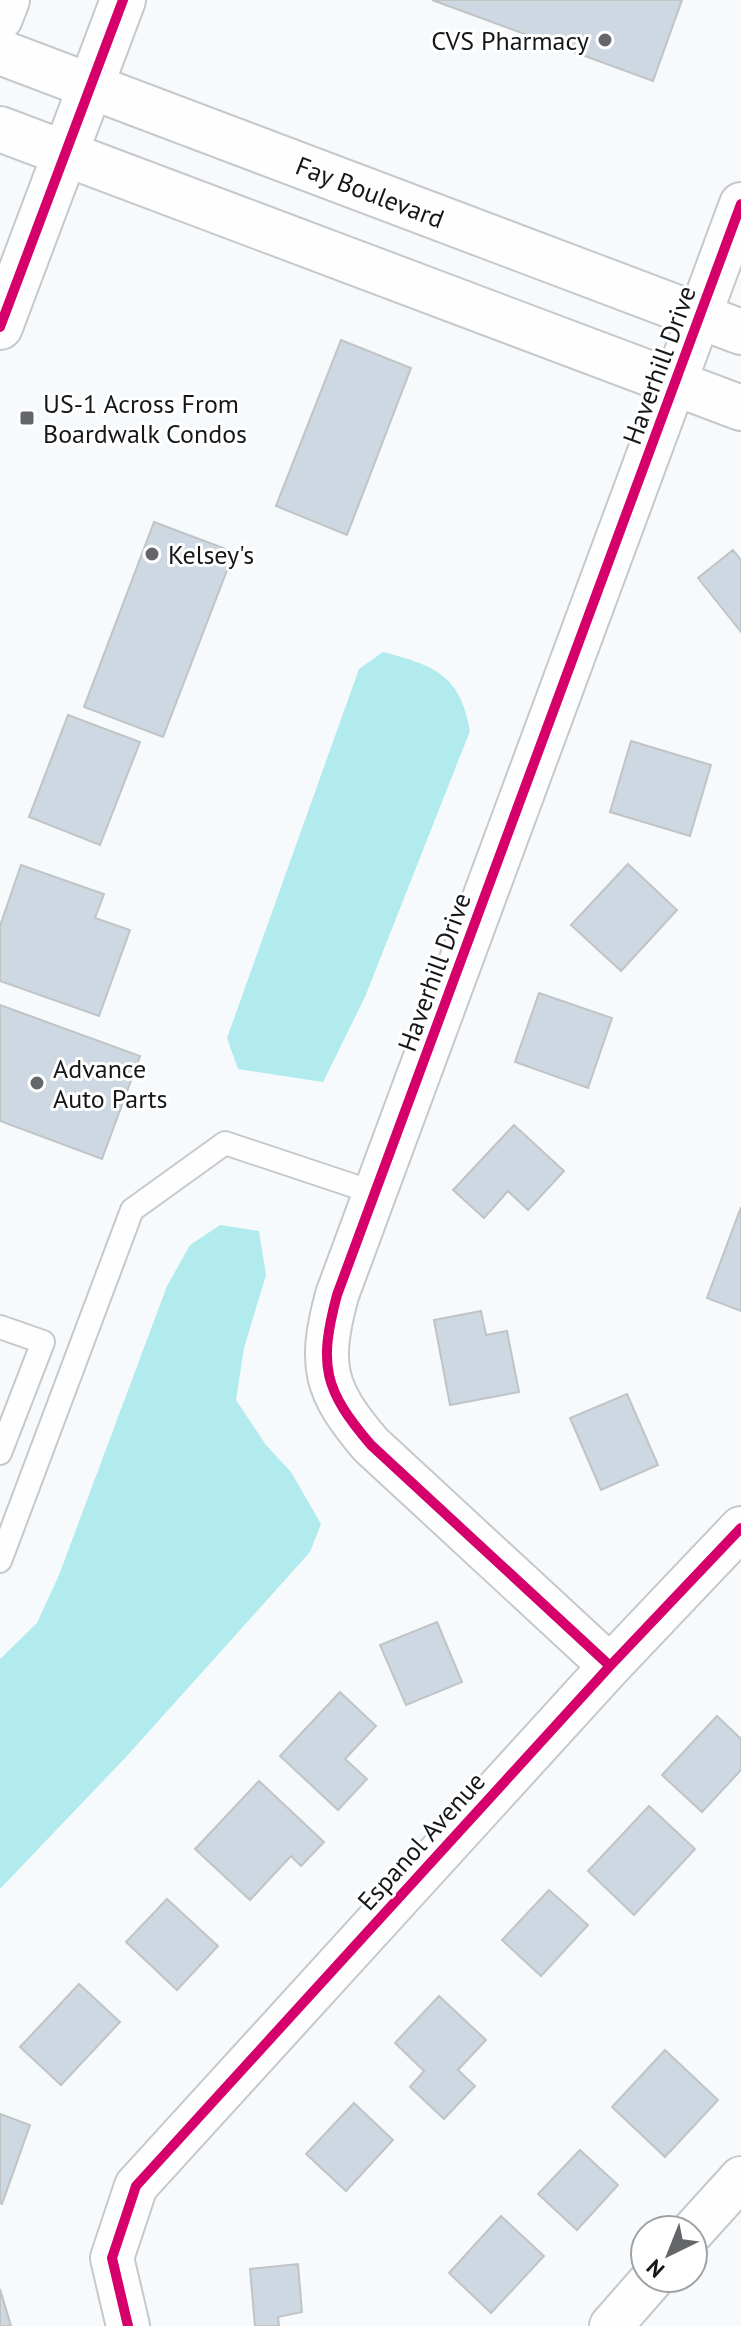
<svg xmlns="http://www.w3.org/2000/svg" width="741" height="2326" viewBox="0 0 741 2326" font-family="'PT Sans',sans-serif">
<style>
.water{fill:#b1ebee}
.building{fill:#cdd8e2;stroke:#c1c4c5;stroke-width:2}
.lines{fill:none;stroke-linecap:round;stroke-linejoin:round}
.service-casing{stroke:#c6c8ca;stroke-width:26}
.minor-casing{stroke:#c6c8ca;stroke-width:46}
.secondary-casing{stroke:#c6c8ca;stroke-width:48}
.primary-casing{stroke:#c6c8ca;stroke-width:48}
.service{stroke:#fefeff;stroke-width:22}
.minor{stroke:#fefeff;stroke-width:42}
.secondary{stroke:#fefeff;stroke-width:44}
.primary{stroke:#fefeff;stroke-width:44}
.cycleway-casing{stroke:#fff;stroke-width:15}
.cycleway{stroke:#d6006c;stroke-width:10}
.poi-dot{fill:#646669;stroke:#fff;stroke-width:3}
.labels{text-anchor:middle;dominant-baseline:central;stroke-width:6;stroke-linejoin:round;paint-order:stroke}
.poi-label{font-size:26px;fill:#151719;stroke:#fff;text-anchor:start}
.street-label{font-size:26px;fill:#151719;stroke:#fff}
</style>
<rect width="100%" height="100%" fill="#f7fafd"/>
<path class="water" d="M383,652C435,666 460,674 470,731L365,997L323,1082L238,1069L227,1038L359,669Z
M220,1225L259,1231L266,1275L244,1348L236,1400L266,1445L291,1472L321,1524L310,1552L126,1757L0,1889V1659L37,1623L59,1575L167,1286L190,1245Z"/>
<path class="building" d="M432,0H682L653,81Z
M341,340L411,368L347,535L276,506Z
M154,522L234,552L163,737L84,707Z
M733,550L741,560V632L698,578Z
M68,715L140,742L100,845L29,817Z
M631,741L711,765L690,836L610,812Z
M628,864L677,910L621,971L571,925Z
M21,865L104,894L95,918L130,930L99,1016L0,981V926Z
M539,993L612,1018L588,1088L515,1062Z
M0,1005L140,1056L102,1159L0,1121Z
M514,1125L564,1171L528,1210L508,1191L484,1218L453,1190Z
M741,1207V1311L707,1298Z
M481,1311L486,1335L507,1331L519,1392L450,1405L434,1320Z
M627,1394L658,1465L601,1490L570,1418Z
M437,1622L462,1682L406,1705L380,1645Z
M340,1692L376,1726L345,1759L367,1779L338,1810L280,1756Z
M717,1716L741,1739V1770L702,1812L662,1775Z
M259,1781L324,1842L301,1866L291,1856L250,1900L195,1849Z
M649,1806L695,1849L634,1915L588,1871Z
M549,1890L588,1925L541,1976L502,1940Z
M167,1899L218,1946L177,1990L126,1942Z
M79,1984L120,2022L61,2085L20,2047Z
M439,1996L486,2040L458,2070L475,2086L444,2119L410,2087L424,2071L395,2043Z
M665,2050L718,2100L665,2157L612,2107Z
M354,2103L393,2140L346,2191L306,2154Z
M0,2114L30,2125L2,2204L0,2203Z
M580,2150L618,2185L577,2230L538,2194Z
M501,2216L544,2256L491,2313L449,2273Z
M298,2264L302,2312L278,2317L279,2326H255L250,2269Z
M0,2289L11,2326H0Z"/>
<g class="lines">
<g class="service-casing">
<path id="service" d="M0,1327L43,1342L0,1453
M0,1561L132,1210L225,1143L375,1193"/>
</g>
<g class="minor-casing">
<path id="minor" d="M610,1666L371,1445C324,1390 318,1366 337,1295L741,204
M693,2231L741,2178
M128,2326L112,2258L136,2186L610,1666L741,1528
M611,2326L653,2278"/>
</g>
<g class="secondary-casing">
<path id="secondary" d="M0,52L741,332
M0,129L741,408"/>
</g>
<g class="primary-casing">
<path id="primary" d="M0,18L7,0
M0,327L123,0"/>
</g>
<use href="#service" class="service"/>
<use href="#minor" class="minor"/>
<use href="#secondary" class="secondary"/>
<use href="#primary" class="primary"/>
<g class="cycleway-casing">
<path id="cycleway" d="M0,327L123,0
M610,1666L371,1445C324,1390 318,1366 337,1295L741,204
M128,2326L112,2258L136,2186L610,1666L741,1528"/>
</g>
<use href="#cycleway" class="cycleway"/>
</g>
<g class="poi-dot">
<circle cx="605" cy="40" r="8"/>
<rect x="19" y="410" width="16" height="16" rx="4"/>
<circle cx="152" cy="554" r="8"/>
<circle cx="37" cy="1083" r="8"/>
</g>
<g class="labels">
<g class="poi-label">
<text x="589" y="40" text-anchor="end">CVS Pharmacy</text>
<text x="43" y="403">US-1 Across From<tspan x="43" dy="30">Boardwalk Condos</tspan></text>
<text x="168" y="554">Kelsey's</text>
<text x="53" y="1068">Advance<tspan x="53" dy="30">Auto Parts</tspan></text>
</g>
<g class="street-label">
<text transform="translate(370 192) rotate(21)">Fay Boulevard</text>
<text transform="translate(659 365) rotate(-70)">Haverhill Drive</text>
<text transform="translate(434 972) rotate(-70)">Haverhill Drive</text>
<text transform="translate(421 1841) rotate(-48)">Espanol Avenue</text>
</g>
</g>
<g transform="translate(669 2254) rotate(223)"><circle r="38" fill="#ffffff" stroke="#a1a2a3" stroke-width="2"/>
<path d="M0-6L14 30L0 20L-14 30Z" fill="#646669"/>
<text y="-12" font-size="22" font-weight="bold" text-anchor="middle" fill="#151719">N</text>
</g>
</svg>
